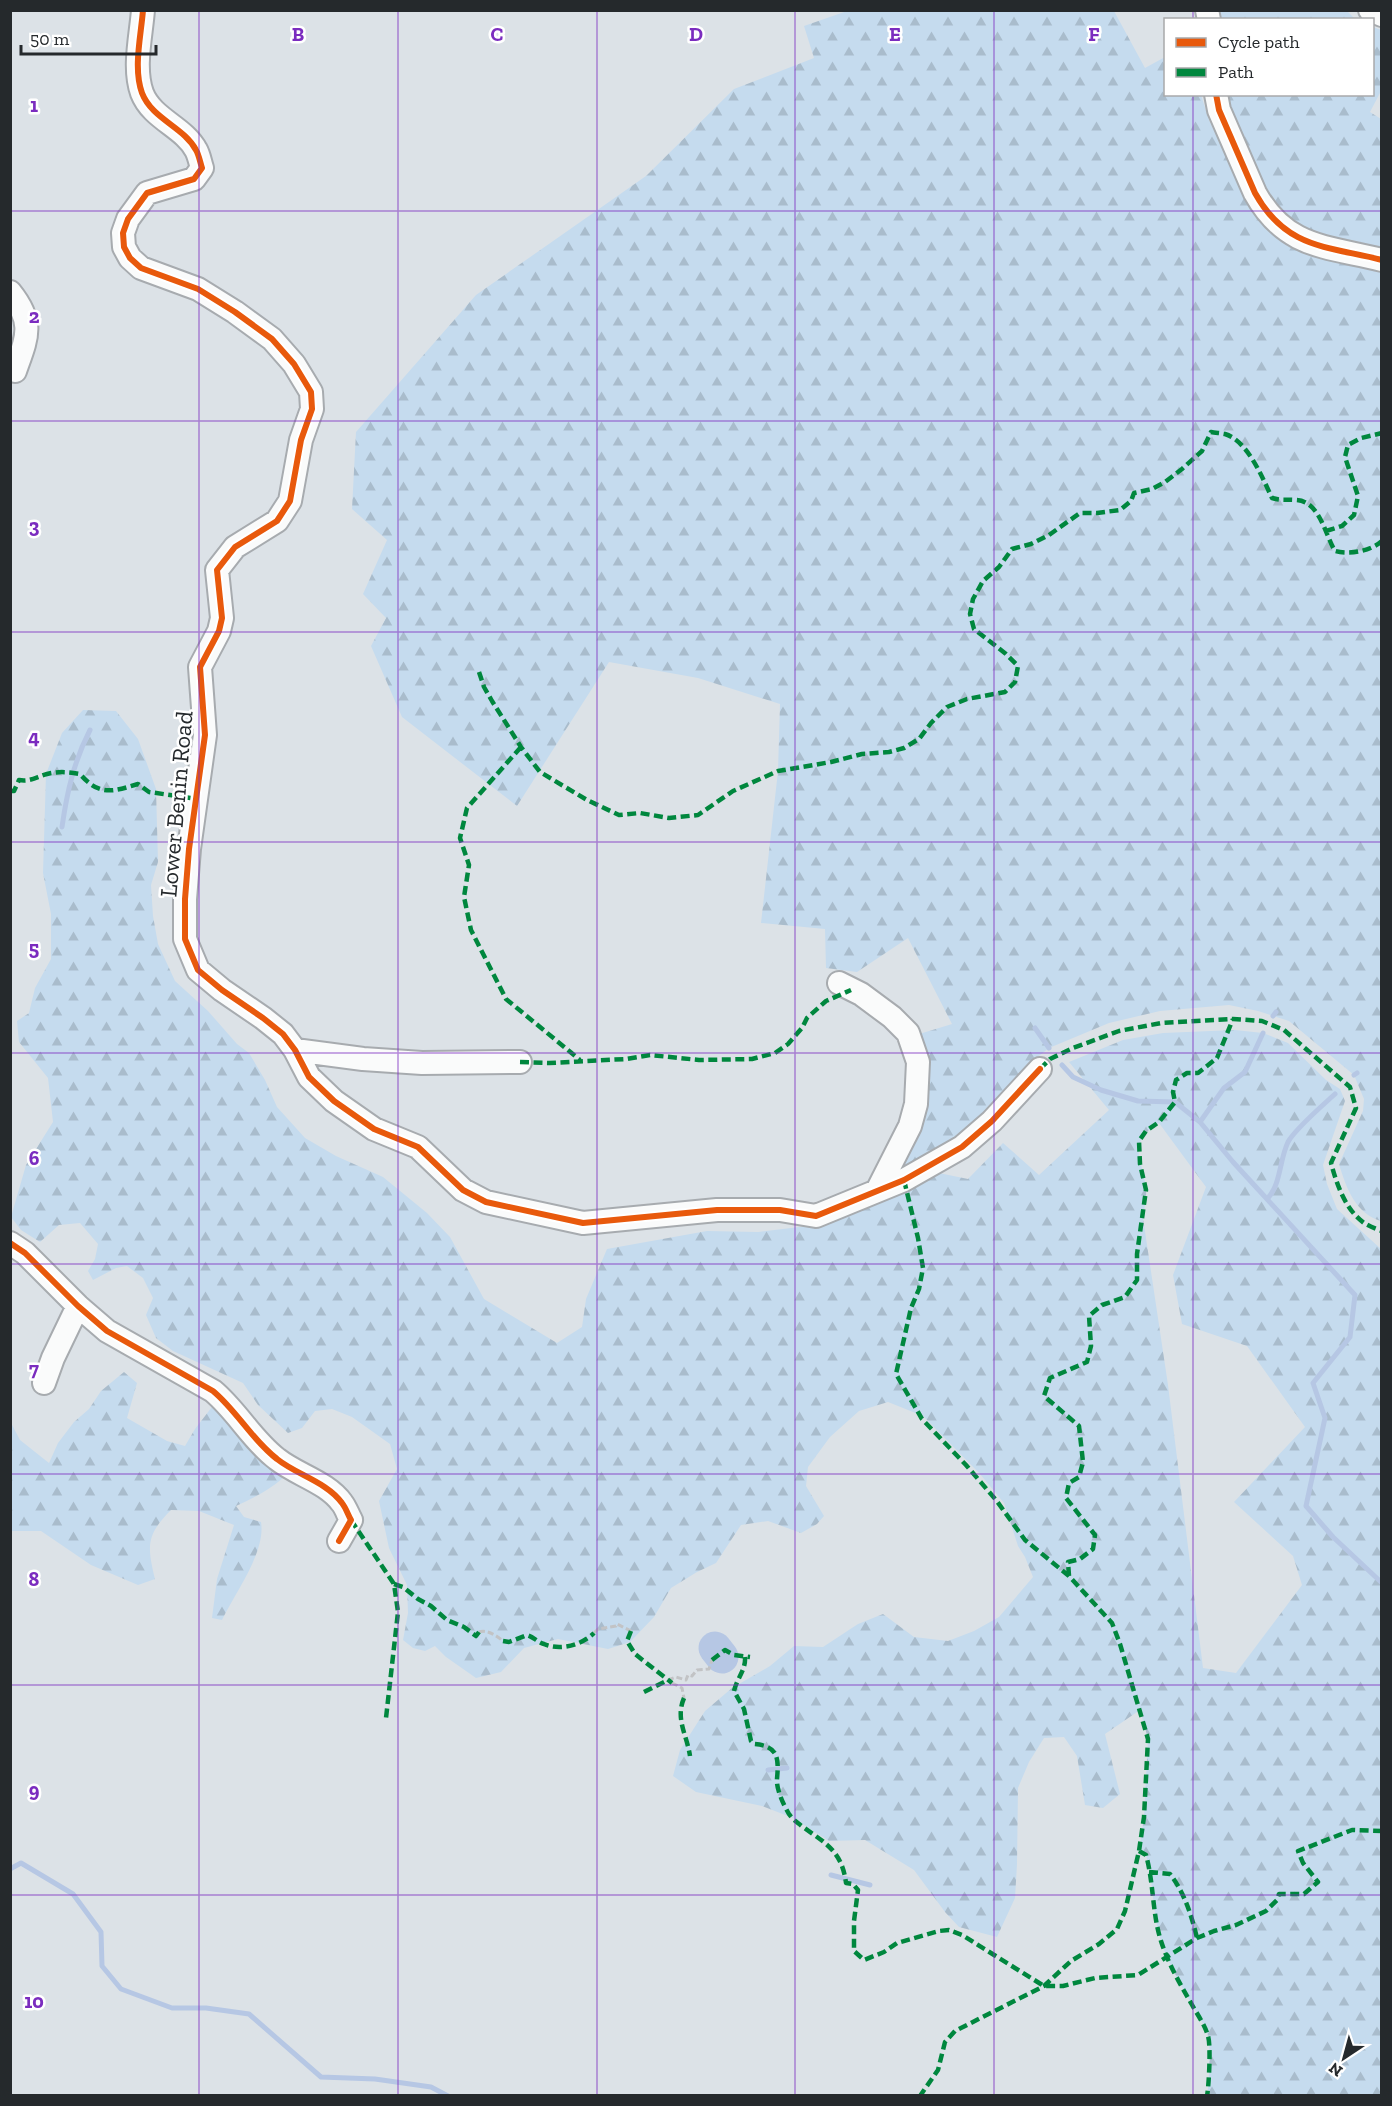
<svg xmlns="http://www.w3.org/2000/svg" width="1392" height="2106" viewBox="0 0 1392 2106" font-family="'Zilla Slab',serif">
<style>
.forest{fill:url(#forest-firs);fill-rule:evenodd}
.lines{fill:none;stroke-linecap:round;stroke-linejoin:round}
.stream{stroke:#b6c7e4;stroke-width:5}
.river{stroke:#b6c7e4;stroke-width:33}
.minor-casing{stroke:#a7abaf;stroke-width:26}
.path{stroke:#c2c3c5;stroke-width:3;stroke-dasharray:6 3;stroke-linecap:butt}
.minor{stroke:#fafbfb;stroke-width:22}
.quiet{stroke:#00873e;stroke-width:4.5;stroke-dasharray:9 4.5;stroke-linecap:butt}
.cycleway-casing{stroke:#fff;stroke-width:10}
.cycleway{stroke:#e8590c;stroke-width:6}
.grid{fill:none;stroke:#7b2cbf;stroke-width:1.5;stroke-opacity:0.55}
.labels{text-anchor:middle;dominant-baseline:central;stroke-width:5;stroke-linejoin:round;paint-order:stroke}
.street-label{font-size:24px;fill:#25292c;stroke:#fff}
.grid-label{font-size:20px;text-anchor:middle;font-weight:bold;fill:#7b2cbf;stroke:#fff;stroke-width:5;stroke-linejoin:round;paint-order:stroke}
</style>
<defs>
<pattern id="forest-firs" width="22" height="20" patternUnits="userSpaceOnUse" patternTransform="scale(1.5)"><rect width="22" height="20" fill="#c5dbee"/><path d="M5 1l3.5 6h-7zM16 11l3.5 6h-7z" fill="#a9bccc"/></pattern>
</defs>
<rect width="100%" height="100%" fill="#dce2e7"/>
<path class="forest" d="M850,10L1114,11L1145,68L1165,57L1166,94L1201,95L1209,120L1252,210L1280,237L1381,270V1221C1356,1214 1346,1188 1339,1164L1363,1111L1364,1099L1354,1075L1289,1021L1258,1011L1229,1005L1160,1011L1109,1023L1049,1048L1031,1062L967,1136L923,1161L895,1171L916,1035L952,1024L908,938L857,972L826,968L825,929L761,923L778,771L780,704L698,678L609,662L517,806L402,717L371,646L386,618L363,594L387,540L352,509L356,432L476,295L646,176L734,89L814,58L804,26Z
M1220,11H1347L1355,19H1222Z
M1373,27L1381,30V91L1370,112L1381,119V248L1309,232L1280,214L1259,180L1229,108L1226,95L1372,94Z
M83,710L116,711L138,739L156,789L158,862L151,885L153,916L158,944L175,981L208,1011L237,1044L249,1053L265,1080L277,1107L305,1138L336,1156L383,1177L427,1213L450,1237L484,1299L557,1343L582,1327L586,1299L607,1249L707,1231L758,1232L816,1225L934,1172L968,1179L1003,1143L1039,1175L1109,1110L1069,1062L1123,1040L1163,1033L1235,1030L1263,1033L1288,1043L1326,1080L1340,1089L1345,1101L1323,1165L1327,1184L1337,1209L1381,1249V2095H1207C1209,2085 1211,2045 1208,2036C1205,2025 1197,2014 1191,2003C1180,1983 1168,1963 1161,1941C1152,1913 1154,1884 1146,1855L1139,1851L1144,1817L1148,1739L1140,1710L1105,1734L1120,1794L1103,1808L1085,1805L1077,1756L1064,1737L1044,1738L1029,1762L1018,1788L1017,1864L1015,1898L997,1937L959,1927L945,1912L914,1870L865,1840L829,1841L793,1818L762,1806L696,1792L673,1776L680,1750L705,1711L732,1688L770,1666L794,1646L823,1647L858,1624L883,1614L914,1637L948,1641L974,1631L999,1617L1033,1577L1025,1557L1018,1546L1004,1503L980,1474L923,1416L888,1402L859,1411L830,1437L808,1467L806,1486L824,1516L817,1524L801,1533L768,1521L741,1525L716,1563L697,1572L671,1588L654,1617L630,1642L608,1649L558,1639L524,1648L501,1672L476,1678L446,1657L435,1646L425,1651L413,1648L403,1640L408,1613L407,1585L389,1548L379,1501L397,1469L390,1444L352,1417L332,1409L315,1411L302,1428L288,1433L258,1405L243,1383L173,1351L156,1338L146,1315L153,1298L143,1278L127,1266L116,1268L93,1280L88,1271L95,1259L98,1244L80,1223L59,1225L40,1242L21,1230L11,1217L26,1165L53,1122L48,1078L19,1042L17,1021L29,1013L35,988L51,959V914L43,873L46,774L62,733ZM1159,1123L1206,1187L1173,1275L1182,1324L1247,1346L1305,1427L1234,1502L1293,1556L1302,1585L1236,1673L1203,1668L1168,1385L1143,1218C1144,1209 1147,1198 1146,1189C1143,1157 1125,1145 1159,1123Z
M124,1372L137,1383L127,1418L167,1441L185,1446L195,1429L215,1403L281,1466L283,1478C268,1491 253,1498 236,1506L244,1517L261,1522C266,1552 235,1593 222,1620L212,1618L217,1579L234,1525L199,1511L171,1510C146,1535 147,1546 155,1579L138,1585L91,1565L41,1531H11L10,1421L20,1440L49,1463L58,1443L74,1422L89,1409L101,1391Z"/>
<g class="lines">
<path class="stream" d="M62,827C67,792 74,761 90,730
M1273,1016L1276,1012
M1035,1028L1049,1048
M1062,1065L1073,1077L1101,1090L1138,1101L1175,1102L1200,1122L1233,1162L1355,1295L1350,1337L1313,1383L1325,1418L1306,1506L1333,1537L1382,1583
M1354,1075L1357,1073
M1200,1122L1224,1088L1245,1072L1263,1033
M1267,1199C1281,1185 1279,1161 1288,1142C1295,1129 1323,1105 1335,1094
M768,1770L787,1768
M10,1869L21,1863L73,1894L101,1932L102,1966L121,1989L172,2008H206L249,2014L321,2077L375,2079L431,2087L448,2096
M831,1875L870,1885"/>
<path class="river" d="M715,1648L722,1657"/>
<g class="minor-casing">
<path id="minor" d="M143,10C141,36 133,68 142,93C152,119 184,127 196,150C199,155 200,162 202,168L194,179L147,193L128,219L123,233L124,247L130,258L141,268L198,289L235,312L272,339L294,364L311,392L312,409L301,440L290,501L277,521L235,547L217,570L222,618L219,631L200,667L205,735L189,849L185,899V939L198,970L222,990L263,1018L283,1034L295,1050L309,1077L334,1101L374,1129L418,1147L463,1190L486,1202L583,1223L717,1210H780L816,1216L904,1180L962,1147L992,1121L1040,1069
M1207,10L1209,20
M1370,10L1382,15
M1216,94L1219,110L1255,193C1286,249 1327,246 1382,260
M10,292C35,323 27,337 15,371
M839,983L861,994L892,1017L908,1033L918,1062L916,1104L910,1126L878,1189
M295,1050L363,1059L422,1063L520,1062
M10,1243L25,1253L78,1306L107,1331L213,1391C237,1411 252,1440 277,1459C297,1475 327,1482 342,1503C346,1508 348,1515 351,1520L339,1541
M44,1383L53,1358L78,1306"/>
</g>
<path class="path" d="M479,1632C487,1629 497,1636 503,1641
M594,1633L598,1629L616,1626L617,1624L631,1631
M668,1680L676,1677L686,1680L688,1675L692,1676L697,1670L709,1669L712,1660
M672,1683L682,1688L684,1698"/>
<use href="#minor" class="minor"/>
<path class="quiet" d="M1326,531L1342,526L1354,515L1358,496L1345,457L1348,445L1361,438L1382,433
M479,672L484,687L492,701L521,747L540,772L587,800L619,815L640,813L669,818L698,815L733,791L778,771L831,762L862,754L889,752L904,748L919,739L931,723L947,707L967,699L1005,692L1015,682L1018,666L1006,654L974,629L970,614L973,599L983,581L999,567L1012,549L1031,544L1049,535L1080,513H1097L1120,510L1131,501L1134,493L1152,489L1165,482L1182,469L1202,451L1211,432C1215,433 1221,433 1225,434C1248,441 1263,479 1272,498C1283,501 1286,499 1296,500C1320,501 1325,535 1335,551C1349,555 1371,551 1382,541
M521,747L467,808L460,838L469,865L464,897L471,930L506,999L580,1060
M10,791H14L19,780C30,782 36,777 47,774C58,771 69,772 80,774C99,796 112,792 138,784L149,792L198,799
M520,1062L549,1063L626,1059L650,1055L699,1060L752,1059L775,1053L788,1044L802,1028L807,1018L826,1001L851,990
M1040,1069L1050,1059L1073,1048L1119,1031L1161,1023L1233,1019L1262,1021L1284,1030L1350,1087L1356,1108L1331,1163C1337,1185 1345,1209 1364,1223C1369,1226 1376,1229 1382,1231
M904,1180L918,1238L923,1268L919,1289L911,1308L896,1374L922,1419L966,1465L996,1500L1025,1540L1069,1576L1112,1623L1120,1644L1148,1739L1144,1817L1139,1851L1125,1911L1117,1929L1099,1944L1071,1961L1044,1986L955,2031L945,2042L938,2070L920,2096
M351,1520L394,1584L398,1612L386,1718
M1069,1576L1068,1562L1080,1559L1093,1549L1095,1535L1066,1498L1069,1483L1079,1477L1083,1462L1079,1426L1044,1396L1050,1378L1087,1362L1091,1346L1089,1316L1102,1305L1125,1297L1137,1280V1254L1146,1190L1140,1164L1139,1141L1146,1131L1159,1122L1175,1102L1173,1092L1176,1080L1187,1073H1198L1217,1058L1233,1019
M394,1584L403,1587L418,1599L431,1606L447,1620L464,1627L476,1636L479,1632
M631,1631L627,1641L635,1654L672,1683
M503,1641L509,1642L527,1635C534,1637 537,1642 544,1644C560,1651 582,1645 594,1633
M745,1657C746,1670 737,1678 734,1691L744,1709L751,1741L754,1744C778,1746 779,1757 777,1779C776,1789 784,1806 789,1814C793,1820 798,1823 803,1827C827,1844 842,1852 846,1883L853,1884L858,1890L854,1921V1951L864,1960L884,1952L897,1943L939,1931L949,1930L962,1935L1044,1986H1063L1095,1978L1138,1975L1197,1938L1214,1931L1236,1925L1266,1911L1277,1900L1279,1894H1304L1318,1882L1303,1863L1298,1851L1352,1830L1382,1831
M712,1660L725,1650L734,1655L750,1657
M644,1692L668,1680
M684,1698C675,1719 687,1735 690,1756
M1139,1851L1146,1855C1154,1884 1152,1913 1161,1941C1168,1963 1180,1984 1191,2003C1197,2014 1205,2025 1208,2036C1211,2045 1209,2085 1207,2096
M1149,1872L1170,1874C1185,1894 1191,1914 1197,1938"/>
<g class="cycleway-casing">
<path id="cycleway" d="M143,10C141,36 133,68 142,93C152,119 184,127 196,150C199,155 200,162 202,168L194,179L147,193L128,219L123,233L124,247L130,258L141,268L198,289L235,312L272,339L294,364L311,392L312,409L301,440L290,501L277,521L235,547L217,570L222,618L219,631L200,667L205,735L189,849L185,899V939L198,970L222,990L263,1018L283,1034L295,1050L309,1077L334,1101L374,1129L418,1147L463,1190L486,1202L583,1223L717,1210H780L816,1216L904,1180L962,1147L992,1121L1040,1069
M1216,94L1219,110L1255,193C1286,249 1327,246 1382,260
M10,1243L25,1253L78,1306L107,1331L213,1391C237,1411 252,1440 277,1459C297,1475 327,1482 342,1503C346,1508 348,1515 351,1520L339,1541"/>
</g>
<use href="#cycleway" class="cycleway"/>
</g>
<path class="grid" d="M199,10V2096M398,10V2096M597,10V2096M795,10V2096M994,10V2096M1193,10V20M1193,94V2096M10,211H1382M10,421H1382M10,632H1382M10,842H1382M10,1053H1382M10,1264H1382M10,1474H1382M10,1685H1382M10,1895H1382"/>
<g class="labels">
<g class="street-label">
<text transform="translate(176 804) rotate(-85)">Lower Benin Road</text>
</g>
</g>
<g class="grid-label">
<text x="298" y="41">B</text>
<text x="497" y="41">C</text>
<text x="696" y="41">D</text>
<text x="895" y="41">E</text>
<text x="1094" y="41">F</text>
<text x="34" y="112">1</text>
<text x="34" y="323">2</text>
<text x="34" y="533">3</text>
<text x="34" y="744">4</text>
<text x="34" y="955">5</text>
<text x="34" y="1165">6</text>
<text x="34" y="1376">7</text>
<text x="34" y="1586">8</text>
<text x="34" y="1797">9</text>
<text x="34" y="2008">10</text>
</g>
<rect width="1392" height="2106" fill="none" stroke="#25292c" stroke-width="24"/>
<rect x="1164" y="18" width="210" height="78" fill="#ffffff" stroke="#a8a9ab" stroke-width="1.5"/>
<rect x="1176" y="38" width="30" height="9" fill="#e8590c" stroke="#a8a9ab" stroke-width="1.5"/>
<text x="1218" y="48" font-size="18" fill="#25292c">Cycle path</text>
<rect x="1176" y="68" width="30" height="9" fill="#00873e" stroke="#a8a9ab" stroke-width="1.5"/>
<text x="1218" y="78" font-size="18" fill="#25292c">Path</text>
<g transform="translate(1344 2058) rotate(216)" stroke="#ffffff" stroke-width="4.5" paint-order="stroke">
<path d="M0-4.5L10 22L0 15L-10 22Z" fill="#25292c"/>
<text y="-9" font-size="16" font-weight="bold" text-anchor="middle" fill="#25292c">N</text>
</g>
<path d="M21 45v9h135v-9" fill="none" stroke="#25292c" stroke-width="3"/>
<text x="30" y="45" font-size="18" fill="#25292c" stroke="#ffffff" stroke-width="4.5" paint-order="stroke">50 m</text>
</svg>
